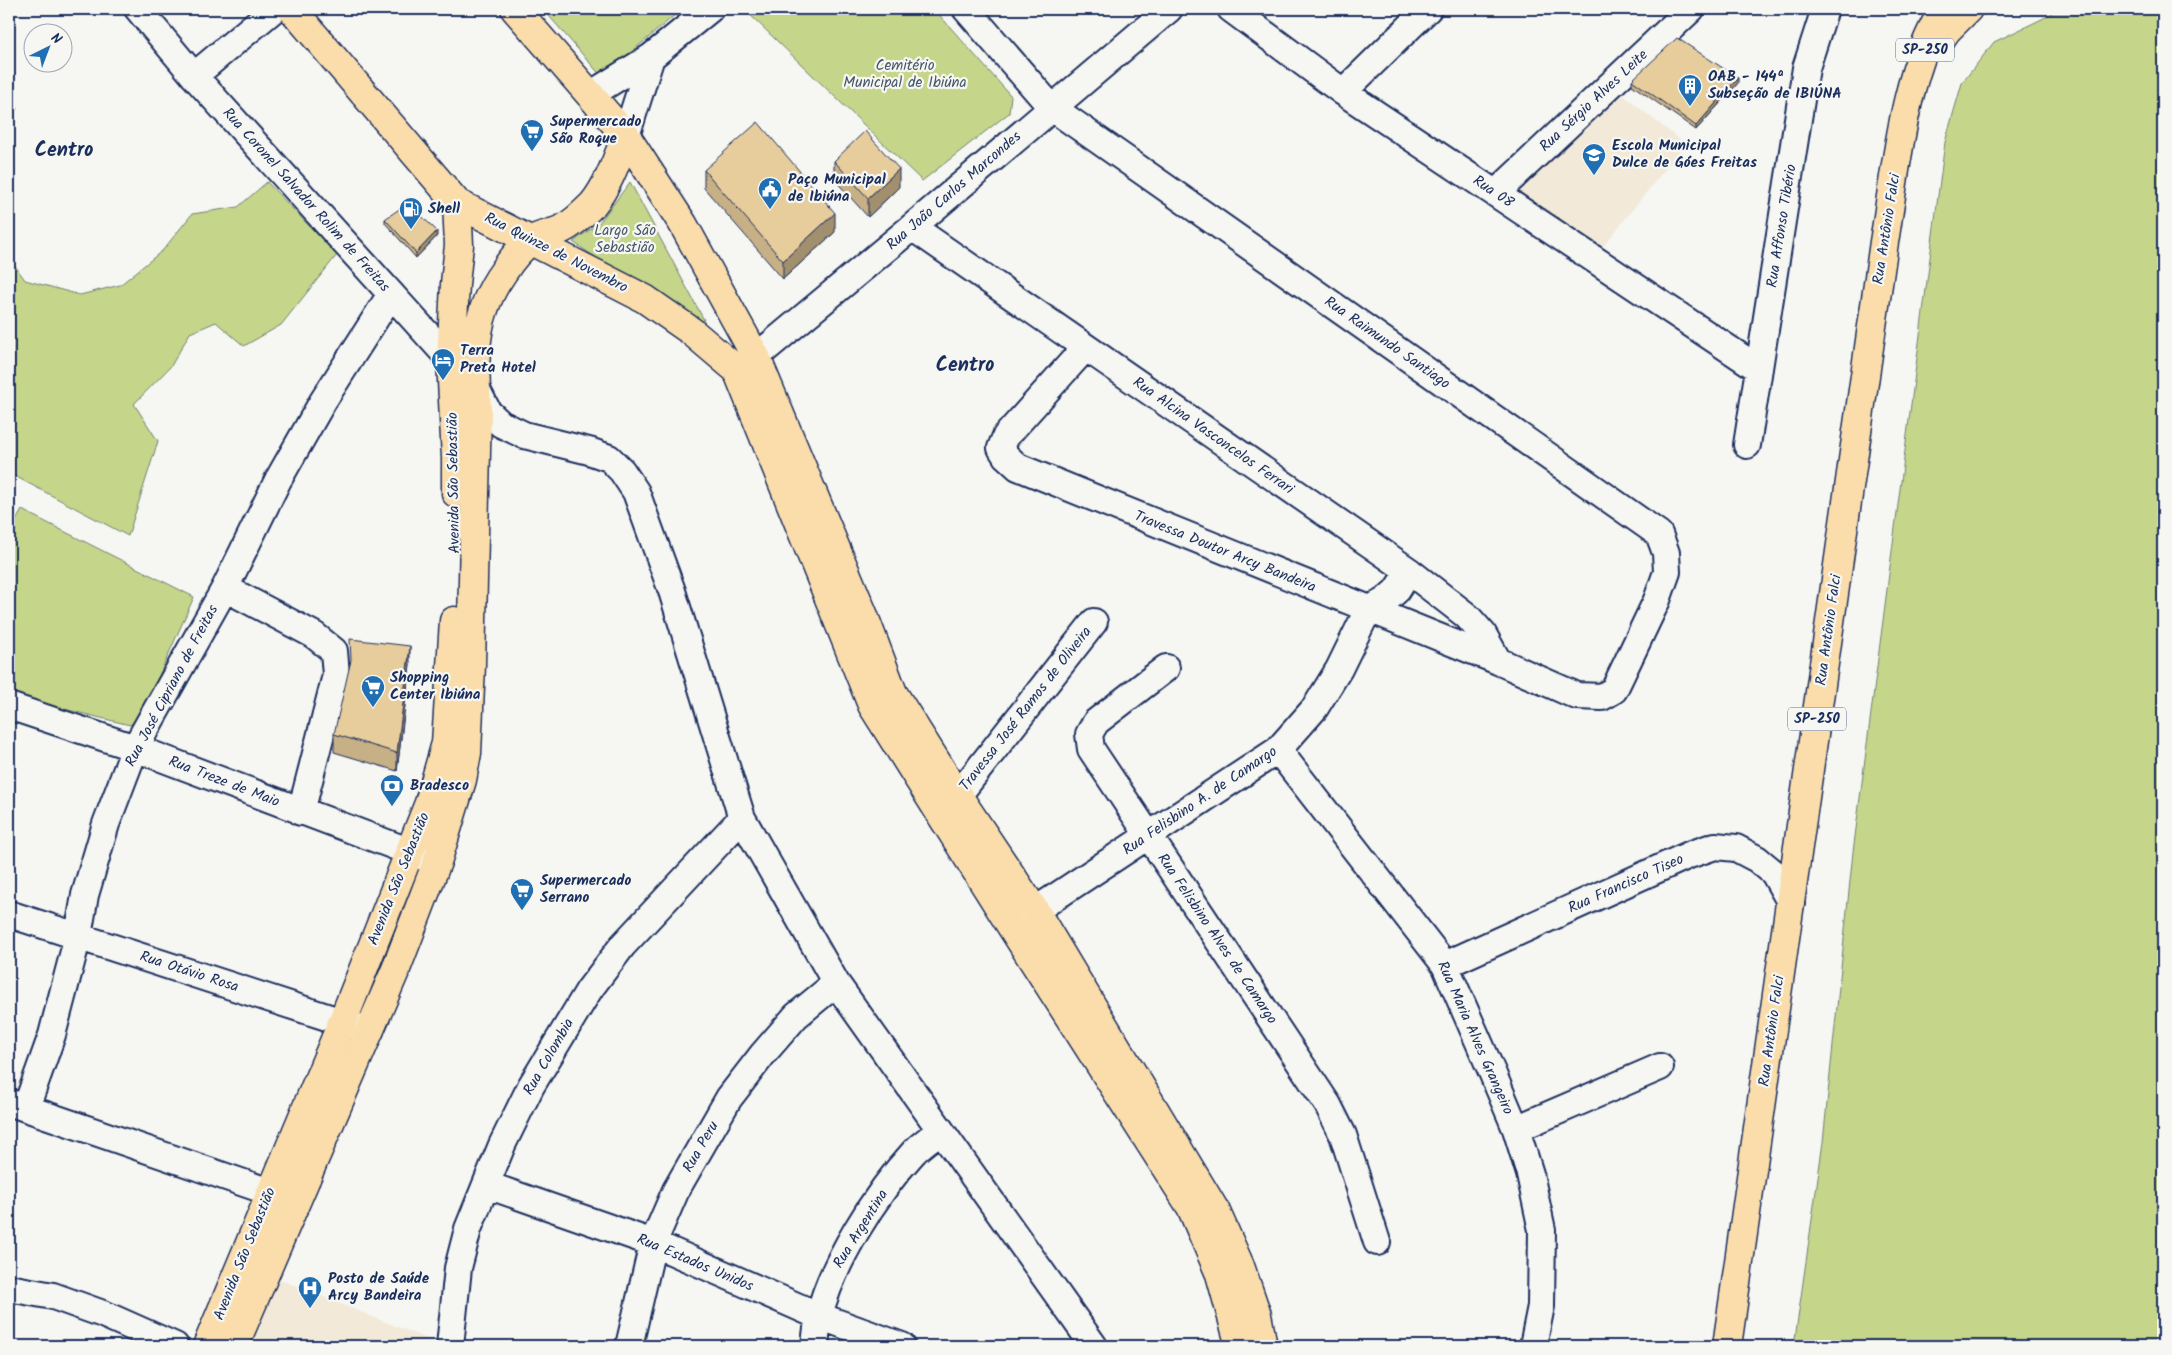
<svg xmlns="http://www.w3.org/2000/svg" width="2172" height="1355" viewBox="0 0 2172 1355" font-family="Kalam,sans-serif">
<style>
.built{fill:#f2e9d8}
.green{fill:#c5d58a;stroke:#708274}
.lines{fill:none;stroke-linecap:round;stroke-linejoin:round}
.minor-casing{stroke:#1b2f5e;stroke-width:30}
.major-casing{stroke:#1b2f5e;stroke-width:31}
.minor{stroke:#f6f6f2;stroke-width:26}
.major{stroke:#faddab;stroke-width:28}
.wall{fill:#c7af86;stroke:#1b2f5e}
.shaded-wall{fill:#a28f6d;stroke:#1b2f5e}
.building{fill:#e7cc9c;stroke:#1b2f5e}
.labels{text-anchor:middle;dominant-baseline:central;stroke-width:4.5;stroke-linejoin:round;paint-order:stroke}
.shield{fill:#f6f6f2;stroke:#5d6b8a;stroke-width:1}
.shield-label{font-size:14px;font-weight:bold;fill:#1b2f5e}
.park-label{font-size:15px;fill:#465869;stroke:#f6f6f2}
.poi-label{font-size:15px;font-weight:bold;fill:#1b2f5e;stroke:#f6f6f2;text-anchor:start}
.street-label{font-size:15px;fill:#1b2f5e;stroke:#f6f6f2}
.district-label{font-size:20px;font-weight:bold;fill:#1b2f5e;stroke:#f6f6f2}
</style>
<rect width="100%" height="100%" fill="#f6f6f2"/>
<filter id="ink" filterUnits="userSpaceOnUse"><feTurbulence type="fractalNoise" baseFrequency=".02" numOctaves="2"/><feDisplacementMap in="SourceGraphic" scale="10" xChannelSelector="R" yChannelSelector="G"/><feConvolveMatrix kernelMatrix="1 2 1 2 8 2 1 2 1" color-interpolation-filters="sRGB"/></filter>
<g filter="url(#ink)">
<path class="built" d="M1618,91L1685,144L1597,254L1520,196L1518,187Z
M279,1279L430,1340L431,1346H250Z"/>
<path class="green" d="M543,9H682L602,77Z
M744,9H934L1011,96L1009,113L922,181Z
M2058,9H2163V1346H1794L1823,1142L1853,852L1945,142L1962,83L1994,42L2042,19Z
M9,93L17,108L9,126Z
M267,182L337,255L281,325L244,346L216,322L190,333L171,366L134,404L158,441L128,536L9,473V257L25,280L80,295L120,285L163,250L192,214L238,207Z
M630,182L704,320L694,324L573,242L599,223Z
M22,510L194,597L142,714L130,725L39,703L9,691V533Z"/>
<g class="lines">
<g class="minor-casing">
<path id="minor" d="M138,9L194,76L476,388L488,412L501,424L524,435L589,451L609,458L622,471L636,492L672,591L742,818L836,983L1094,1346
M966,9L1051,107L1659,534L1666,553L1667,572L1657,600L1614,690L1602,697L1577,696L1498,661L1018,467L1006,456L1001,448L1006,436L1085,348
M1231,9L1343,92L1759,369
M194,76L274,9
M1343,92L1428,9
M590,95L651,57L710,9
M626,136L651,57
M1496,193L1691,9
M912,227L1409,571L1467,616L1483,634L1498,661
M738,369L756,357L912,227L1169,9
M1747,445L1806,68L1825,9
M225,588L314,635L334,651L336,675L301,812
M1166,668L1096,722L1089,734L1091,749L1328,1105L1343,1135L1377,1242
M9,706L135,748L437,862
M1278,750L1445,965L1492,1072L1516,1129L1530,1174L1542,1230L1541,1306L1533,1346
M945,812L1094,622
M9,914L370,1031
M1016,923L1278,750L1315,708L1339,669L1368,610L1386,600L1396,591L1409,571
M1445,965L1689,855L1715,846L1736,848L1757,859L1774,873L1791,903
M11,1103L270,1192
M26,1108L52,1035L78,936L85,895L106,824L135,748L225,588L278,480L323,401L391,294
M1516,1129L1660,1067
M487,1185L653,1243L819,1316L902,1346
M9,1288L53,1296L103,1314L175,1346
M450,1346L458,1268L468,1229L502,1145L531,1086L589,990L623,945L742,818
M629,1346L653,1243L676,1190L729,1098L763,1054L796,1016L836,983
M815,1346C816,1336 817,1325 819,1316C832,1263 876,1193 913,1153C920,1145 931,1138 939,1131"/>
</g>
<g class="major-casing">
<path id="major" d="M292,9L457,203L645,299L691,331L737,370L872,705L1011,926L1191,1207L1220,1274L1240,1346
M515,9L626,136L683,224L756,357L864,616L893,693L958,796L1035,911L1216,1212L1240,1266L1257,1315L1263,1346
M1938,43L1947,30L1968,9
M456,493V459L451,361L455,284L459,245L457,203
M207,1346L342,1023L429,803L446,743L454,621
M234,1346L396,969L437,862L462,780L467,753L471,665L477,409C474,357 472,315 504,271C511,260 521,248 532,240C541,234 554,234 564,228C574,223 585,212 593,204C609,184 617,159 626,136
M1727,1346L1884,242C1896,170 1904,71 1944,9"/>
</g>
<use href="#minor" class="minor"/>
<use href="#major" class="major"/>
</g>
<path class="wall" d="M1632,80L1738,83L1696,130L1632,85Z
M834,161L899,187L868,217L834,179Z
M704,170L835,232L783,279L704,188Z
M385,219L437,236L416,258L385,223Z
M410,664L397,771L334,752V734Z"/>
<path class="shaded-wall" d="M1738,78V83L1696,130V126Z
M899,169V187L868,217V198Z
M835,213V232L783,279V261Z
M437,231V236L416,258V253Z
M410,646V664L397,771V753Z"/>
<path class="building" d="M1677,38L1738,78L1696,126L1632,80Z
M758,122L835,213L783,261L704,170Z
M865,131L899,169L868,198L834,161Z
M408,203L437,231L416,253L385,219Z
M350,639L410,646L397,753L334,734L351,660Z"/>
</g>
<defs>
<g id="building-pin" transform="scale(1.25)"><path d="M0 17L-7.5 6A9.5 9.5 0 1 1 7.5 6Z" fill="#1f6fb2" stroke="#f6f6f2"/><path d="M-4-6H4V6H1V3H-1V6H-4ZM-2.5-4.3h1.7v1.8h-1.7ZM.8-4.3h1.7v1.8H.8ZM-2.5-1h1.7V.8h-1.7ZM.8-1h1.7V.8H.8Z" fill="#fff"/></g>
<g id="supermarket-pin" transform="scale(1.25)"><path d="M0 17L-7.5 6A9.5 9.5 0 1 1 7.5 6Z" fill="#1f6fb2" stroke="#f6f6f2"/><path d="M-6-5.5h2.5l.6 2H6L4.5 2H-2.5L-4.4-4H-6ZM-1.5 3.2a1.3 1.3 0 1 0 .1 0ZM3 3.2a1.3 1.3 0 1 0 .1 0Z" fill="#fff"/></g>
<g id="school-pin" transform="scale(1.25)"><path d="M0 17L-7.5 6A9.5 9.5 0 1 1 7.5 6Z" fill="#1f6fb2" stroke="#f6f6f2"/><path d="M0-5L7-2L0 1L-7-2ZM-4 1L0 2.5L4 1V4Q0 6-4 4Z" fill="#fff"/></g>
<g id="civic-pin" transform="scale(1.25)"><path d="M0 17L-7.5 6A9.5 9.5 0 1 1 7.5 6Z" fill="#1f6fb2" stroke="#f6f6f2"/><path d="M-.6-6.5H3V-4.5H.6V-3L4-1V1h2V6H-6V1h2V-1L-.6-3ZM-1.2 2.5V6h2.4V2.5Z" fill="#fff"/></g>
<g id="fuel-pin" transform="scale(1.25)"><path d="M0 17L-7.5 6A9.5 9.5 0 1 1 7.5 6Z" fill="#1f6fb2" stroke="#f6f6f2"/><path d="M-5.5-6h7V0h2V4h1.3V-2.5L3-4.5l.8-.8L6-3V5H2.5V1h-1V6h-7ZM-4.2-4.7v3.2H.2V-4.7Z" fill="#fff"/></g>
<g id="hotel-pin" transform="scale(1.25)"><path d="M0 17L-7.5 6A9.5 9.5 0 1 1 7.5 6Z" fill="#1f6fb2" stroke="#f6f6f2"/><path d="M-6-4.5h1.5V1H6V5H4.5V3h-9V5H-6ZM-4 0a1.8 1.8 0 1 1 3.6 0ZM.5 0V-2.5h3Q6-2.5 6 0Z" fill="#fff"/></g>
<g id="bank-pin" transform="scale(1.25)"><path d="M0 17L-7.5 6A9.5 9.5 0 1 1 7.5 6Z" fill="#1f6fb2" stroke="#f6f6f2"/><path d="M-6-4H6V4H-6ZM0-2.3a2.3 2.3 0 1 0 0 4.6a2.3 2.3 0 1 0 0-4.6Z" fill="#fff"/></g>
<g id="hospital-pin" transform="scale(1.25)"><path d="M0 17L-7.5 6A9.5 9.5 0 1 1 7.5 6Z" fill="#1f6fb2" stroke="#f6f6f2"/><path d="M-5-5h3v3.5h4V-5h3V5h-3V1.5h-4V5h-3Z" fill="#fff"/></g>
</defs>
<g fill-rule="evenodd">
<use href="#building-pin" x="1690" y="86"/>
<use href="#supermarket-pin" x="532" y="131"/>
<use href="#school-pin" x="1594" y="155"/>
<use href="#civic-pin" x="770" y="189"/>
<use href="#fuel-pin" x="411" y="209"/>
<use href="#hotel-pin" x="443" y="360"/>
<use href="#supermarket-pin" x="373" y="687"/>
<use href="#bank-pin" x="392" y="786"/>
<use href="#supermarket-pin" x="522" y="890"/>
<use href="#hospital-pin" x="310" y="1288"/>
</g>
<g class="labels">
<g class="shield">
<rect x="1896" y="38.5" width="58" height="23" rx="4"/>
<rect x="1788" y="707.5" width="58" height="23" rx="4"/>
</g>
<g class="shield-label">
<text x="1925" y="50">SP-250</text>
<text x="1817" y="719">SP-250</text>
</g>
<g class="park-label">
<text x="905" y="66">Cemitério<tspan x="905" dy="17">Municipal de Ibiúna</tspan></text>
<text x="625" y="231">Largo São<tspan x="625" dy="17">Sebastião</tspan></text>
</g>
<g class="poi-label">
<text x="1708" y="77">OAB - 144ª<tspan x="1708" dy="17">Subseção de IBIÚNA</tspan></text>
<text x="550" y="122">Supermercado<tspan x="550" dy="17">São Roque</tspan></text>
<text x="1612" y="146">Escola Municipal<tspan x="1612" dy="17">Dulce de Góes Freitas</tspan></text>
<text x="788" y="180">Paço Municipal<tspan x="788" dy="17">de Ibiúna</tspan></text>
<text x="428" y="209">Shell</text>
<text x="460" y="351">Terra<tspan x="460" dy="17">Preta Hotel</tspan></text>
<text x="390" y="678">Shopping<tspan x="390" dy="17">Center Ibiúna</tspan></text>
<text x="410" y="786">Bradesco</text>
<text x="540" y="881">Supermercado<tspan x="540" dy="17">Serrano</tspan></text>
<text x="328" y="1279">Posto de Saúde<tspan x="328" dy="17">Arcy Bandeira</tspan></text>
</g>
<g class="street-label">
<text transform="translate(1594 101) rotate(-43)">Rua Sérgio Alves Leite</text>
<text transform="translate(954 191) rotate(-41)">Rua João Carlos Marcondes</text>
<text transform="translate(1493 192) rotate(34)">Rua 08</text>
<text transform="translate(306 200) rotate(48)">Rua Coronel Salvador Rolim de Freitas</text>
<text transform="translate(1782 226) rotate(-81)">Rua Affonso Tibério</text>
<text transform="translate(1887 229) rotate(-81)">Rua Antônio Falci</text>
<text transform="translate(556 253) rotate(27)">Rua Quinze de Novembro</text>
<text transform="translate(1387 343) rotate(35)">Rua Raimundo Santiago</text>
<text transform="translate(1213 436) rotate(35)">Rua Alcina Vasconcelos Ferrari</text>
<text transform="translate(454 483) rotate(-91)">Avenida São Sebastião</text>
<text transform="translate(1225 552) rotate(22)">Travessa Doutor Arcy Bandeira</text>
<text transform="translate(1829 630) rotate(-82)">Rua Antônio Falci</text>
<text transform="translate(172 686) rotate(-62)">Rua José Cipriano de Freitas</text>
<text transform="translate(1026 709) rotate(-52)">Travessa José Ramos de Oliveira</text>
<text transform="translate(224 782) rotate(21)">Rua Treze de Maio</text>
<text transform="translate(1200 801) rotate(-34)">Rua Felisbino A. de Camargo</text>
<text transform="translate(399 879) rotate(-68)">Avenida São Sebastião</text>
<text transform="translate(1626 884) rotate(-24)">Rua Francisco Tiseo</text>
<text transform="translate(1217 939) rotate(56)">Rua Felisbino Alves de Camargo</text>
<text transform="translate(189 972) rotate(18)">Rua Otávio Rosa</text>
<text transform="translate(1772 1031) rotate(-82)">Rua Antônio Falci</text>
<text transform="translate(1475 1038) rotate(66)">Rua Maria Alves Grangeiro</text>
<text transform="translate(549 1057) rotate(-60)">Rua Colombia</text>
<text transform="translate(701 1147) rotate(-60)">Rua Peru</text>
<text transform="translate(861 1229) rotate(-58)">Rua Argentina</text>
<text transform="translate(245 1254) rotate(-68)">Avenida São Sebastião</text>
<text transform="translate(695 1263) rotate(23)">Rua Estados Unidos</text>
</g>
<g class="district-label">
<text x="64" y="151">Centro</text>
<text x="965" y="366">Centro</text>
</g>
</g>
<rect width="2172" height="1355" fill="none" stroke="#f6f6f2" stroke-width="30"/>
<rect x="15" y="15" width="2142" height="1325" fill="none" stroke="#1b2f5e" stroke-width="2" filter="url(#ink)"/>
<g transform="translate(48 48) rotate(42)"><circle r="24" fill="#f6f6f2" stroke="#9ea6b7"/>
<path d="M0-4L9 19L0 12L-9 19Z" fill="#1f6fb2"/>
<text y="-8" font-size="14" font-weight="bold" text-anchor="middle" fill="#1b2f5e">N</text>
</g>
</svg>
